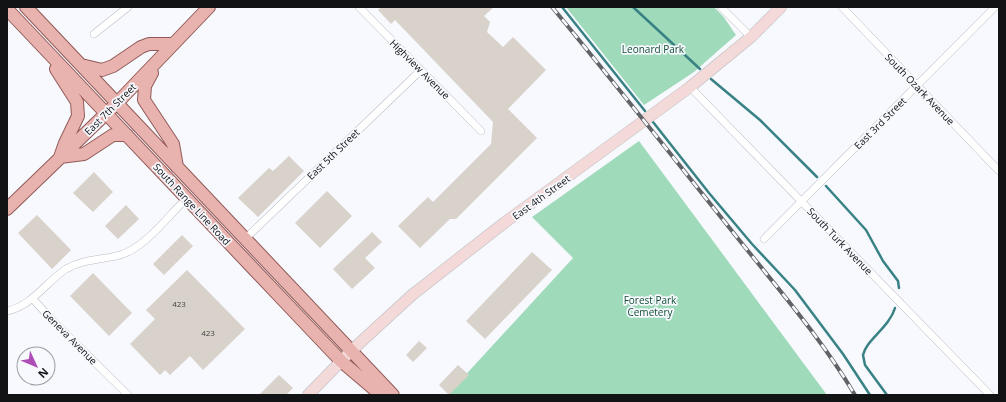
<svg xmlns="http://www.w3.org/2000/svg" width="1006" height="402" viewBox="0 0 1006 402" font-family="'Open Sans',sans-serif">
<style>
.green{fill:#9fdaba}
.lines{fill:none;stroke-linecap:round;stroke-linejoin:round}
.stream{stroke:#388285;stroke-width:2.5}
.building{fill:#d8d2cb}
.street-casing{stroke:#b9bdc5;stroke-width:8}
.secondary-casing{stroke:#b9bdc5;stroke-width:12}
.primary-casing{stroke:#925a57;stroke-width:14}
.street{stroke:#fff;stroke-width:7}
.secondary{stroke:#f3d9d7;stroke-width:11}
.primary{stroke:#e8b3af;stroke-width:12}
.rail-casing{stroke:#616366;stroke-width:4}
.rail{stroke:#f7f9fe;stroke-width:2.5;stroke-dasharray:8;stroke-linecap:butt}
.labels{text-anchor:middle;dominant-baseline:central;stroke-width:3.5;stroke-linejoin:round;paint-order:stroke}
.number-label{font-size:8px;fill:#434342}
.park-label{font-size:10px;fill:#114d33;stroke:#f7f9fe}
.street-label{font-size:10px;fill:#111315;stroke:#f7f9fe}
</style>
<rect width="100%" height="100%" fill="#f7f9fe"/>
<path class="green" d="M566,7H714L723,16L736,35L694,72L644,105Z
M639,141L827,395H447L573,258L532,217Z"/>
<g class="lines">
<path class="stream" d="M562,7L645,111
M633,7L700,69
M711,79L760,120L817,177
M653,122L709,193L752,244L795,290L843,354L870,395
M826,186L866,230L883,261L898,281L899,288
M887,395L865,365L863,355C866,340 889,328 895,308"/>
</g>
<path class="building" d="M381,7H494L484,16L490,22L487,32L503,47L513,37L546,70L508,109L537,138L456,219H450L420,248L398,226L428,197L433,202L491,144L493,122L395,20L391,24L378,10Z
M289,156L304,171L258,217L238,198L269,168L273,171Z
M94,172L113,192L93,212L73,193Z
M327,191L352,216L320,248L295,223Z
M126,205L139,219L118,239L105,226Z
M37,215L71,250L52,269L18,233Z
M372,232L382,242L365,258L375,268L352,289L333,269Z
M182,235L193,246L164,275L153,264Z
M532,252L552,270L485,339L466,321Z
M187,270L245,329L203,370L190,356L170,375L165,370L160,375L130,344L155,319L146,310Z
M93,273L132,313L109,336L70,296Z
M419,341L427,348L413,362L406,355Z
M458,365L469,375L449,395L439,385Z
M279,375L293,388L286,395H259Z"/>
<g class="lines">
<g class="street-casing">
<path id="street" d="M359,7L481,131
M721,7L751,37
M842,7L999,171
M94,34L128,7
M690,87L990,395
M245,239L421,70
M764,239L995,7
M33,299L50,318L128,395
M7,311C32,306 46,282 66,269C83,259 102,260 120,255C145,248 168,216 187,198"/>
</g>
<g class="secondary-casing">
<path id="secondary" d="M308,395L351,351L412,295L504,223L690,87L751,37L781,7"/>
</g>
<g class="primary-casing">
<path id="primary" d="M26,7L393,395
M7,9L284,301L341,361L381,395
M81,65L102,70L113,66L141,47L149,44H173
M56,69L77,102L78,116L65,143L60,157L84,154L113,135H127
M152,73L145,86L144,100L173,144L177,167
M7,209L117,103L209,7"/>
</g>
<use href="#street" class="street"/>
<use href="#secondary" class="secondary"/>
<use href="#primary" class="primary"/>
<g class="rail-casing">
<path id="rail" d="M552,7C613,81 672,156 732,231C774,284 820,336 855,395"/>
</g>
<use href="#rail" class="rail"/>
</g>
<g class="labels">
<g class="number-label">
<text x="179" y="303">423</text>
<text x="208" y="332">423</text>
</g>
<g class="park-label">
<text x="653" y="49">Leonard Park</text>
<text x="650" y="300">Forest Park<tspan x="650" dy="12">Cemetery</tspan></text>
</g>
<g class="street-label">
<text transform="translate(420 69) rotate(45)">Highview Avenue</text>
<text transform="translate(920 89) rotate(46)">South Ozark Avenue</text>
<text transform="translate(110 109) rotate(-45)">East 7th Street</text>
<text transform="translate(880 123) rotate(-45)">East 3rd Street</text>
<text transform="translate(333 154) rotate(-44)">East 5th Street</text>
<text transform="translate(541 197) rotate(-36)">East 4th Street</text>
<text transform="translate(192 204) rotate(47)">South Range Line Road</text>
<text transform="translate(840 241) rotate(46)">South Turk Avenue</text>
<text transform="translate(70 337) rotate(45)">Geneva Avenue</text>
</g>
</g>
<rect width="1006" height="402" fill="none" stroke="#111315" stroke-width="16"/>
<g transform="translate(36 366) rotate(134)"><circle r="19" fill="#f7f9fe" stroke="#9b9da1"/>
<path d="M0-3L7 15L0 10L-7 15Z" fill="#ad4db6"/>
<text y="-6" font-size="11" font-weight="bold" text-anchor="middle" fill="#111315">N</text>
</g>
</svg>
